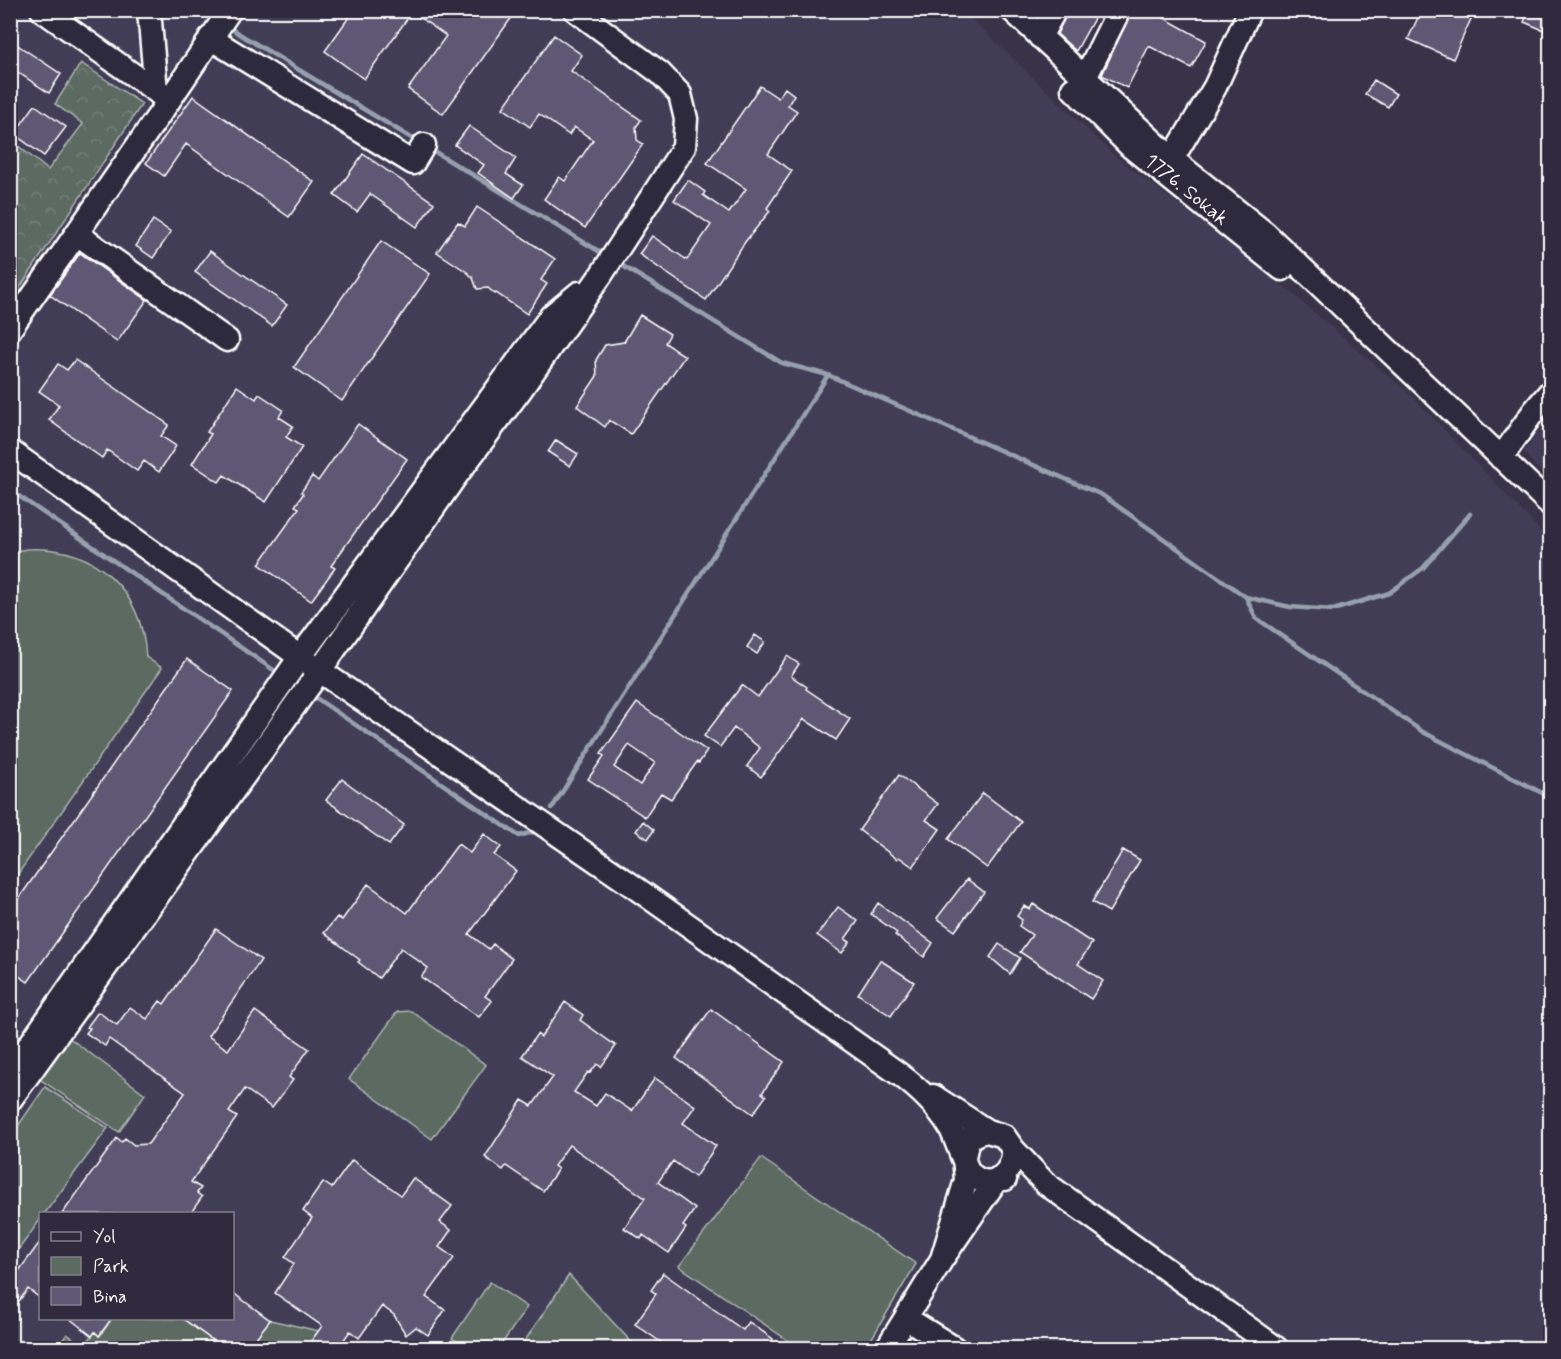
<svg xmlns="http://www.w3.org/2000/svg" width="1561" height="1359" viewBox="0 0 1561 1359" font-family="Mynerve,sans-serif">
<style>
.built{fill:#433e56;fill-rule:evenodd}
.green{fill:#5b6b62;stroke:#adb5b0;stroke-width:1.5}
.forest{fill:url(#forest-crowns);stroke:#adb5b0;stroke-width:1.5}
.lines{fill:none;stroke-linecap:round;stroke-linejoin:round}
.stream{stroke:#96a0af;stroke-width:4.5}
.building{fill:#5e5875;stroke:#fff;stroke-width:1.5;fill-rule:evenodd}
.minor-casing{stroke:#fff;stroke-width:27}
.minor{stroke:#2f2a3d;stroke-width:22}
.labels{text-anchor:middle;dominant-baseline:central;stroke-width:4.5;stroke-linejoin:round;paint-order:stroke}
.street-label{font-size:20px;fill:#fff;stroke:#2f2a3d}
</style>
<defs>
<pattern id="forest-crowns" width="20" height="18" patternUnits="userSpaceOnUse" patternTransform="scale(1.5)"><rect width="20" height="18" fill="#5b6b62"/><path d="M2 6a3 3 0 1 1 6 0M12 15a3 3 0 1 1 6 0" fill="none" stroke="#74817a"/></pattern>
</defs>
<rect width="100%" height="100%" fill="#383348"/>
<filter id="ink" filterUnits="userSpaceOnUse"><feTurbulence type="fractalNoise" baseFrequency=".0167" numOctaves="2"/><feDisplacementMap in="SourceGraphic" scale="12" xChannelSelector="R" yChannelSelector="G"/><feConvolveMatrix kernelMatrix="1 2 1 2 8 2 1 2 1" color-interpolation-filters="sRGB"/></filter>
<g filter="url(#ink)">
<path class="built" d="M10,11H963L1116,157L1268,273L1414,398L1550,541V1348H11ZM40,1214H232V1318H40Z
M1550,415V483L1524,452Z"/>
<path class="green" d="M27,549C95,545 142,590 146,657L162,668L11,884L10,552Z
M411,1011L486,1065L432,1139L349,1079L397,1012Z
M68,1037L145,1094L119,1132L38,1078Z
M45,1087L108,1128L45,1213L40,1214V1220L11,1260V1136Z
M761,1158L916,1264L866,1348H799L679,1266Z
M569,1275L637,1348H520Z
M490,1282L527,1307L499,1348H467L452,1338Z
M112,1318L183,1319L223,1348H57L67,1334L84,1346L95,1332L100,1336Z
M270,1320L319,1331L306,1348H248Z"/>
<path class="forest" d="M81,63L142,104L11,301V140L48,170L83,124L55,104Z"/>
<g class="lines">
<path class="stream" d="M207,10L215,19
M228,27L418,142
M430,149L605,255
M618,263L782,363L828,375L1102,495L1246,597L1290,607L1333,610L1389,593L1423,568L1470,514
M1543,386L1550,375
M10,490L278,673
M1246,597L1256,618L1423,732L1550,797
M316,698L519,836L533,832
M552,808L828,375"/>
</g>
<path class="building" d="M354,10H517L443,114L408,89L446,36L412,12L364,79L325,51Z
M1068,10H1088L1096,15L1076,51L1057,34Z
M1132,10H1150L1206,41L1191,68L1149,46L1127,88L1102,75Z
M1434,10H1475L1453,59L1408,39L1421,11L1432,16Z
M1529,10H1551V22L1546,31L1524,22Z
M554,35L582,55L571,71L641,120L636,127L637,140L643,144L585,228L544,199L559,177L565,181L593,140L574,127L569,135L539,114L530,127L503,108Z
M10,40L61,74L49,93L10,67Z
M1374,80L1396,94L1388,107L1365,94Z
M760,86L778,98L785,88L794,95L788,105L797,111L768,154L792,171L767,208L770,211L745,242L706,300L639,254L652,236L687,260L711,225L674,200L688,180L705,192L703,195L729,213L746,189L707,163Z
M193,96L314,182L289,217L186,144L164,176L146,163Z
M35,105L66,127L44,156L14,134Z
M469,126L516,158L506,174L523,185L514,198L478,173L484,165L455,145Z
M363,154L434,203L417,227L370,194L357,212L334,195Z
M477,207L555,259L541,280L547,284L527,314L496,293L495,294L488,288L477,289L473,278L467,272L437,252L458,222L465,226Z
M153,220L171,232L153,258L136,246Z
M381,241L430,274L342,401L294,367Z
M210,251L287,305L272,326L195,272Z
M80,253L147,300L117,342L50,295Z
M640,315L670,334L665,343L685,356L631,434L609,420L605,427L577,406L597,376L596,360L605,345L624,342Z
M75,360L169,425L161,436L176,446L159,472L144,461L137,471L107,450L102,458L49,420L59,405L39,391L58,364L67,370Z
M237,386L256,399L259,394L283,410L279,417L293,426L286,437L302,447L266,502L224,475L219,482L192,464L211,434L207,432Z
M358,424L407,459L331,566L335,568L311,601L259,564L299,508L295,506L303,494L301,492L312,476L318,481Z
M556,440L578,454L570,466L548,452Z
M755,635L765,642L757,654L747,647Z
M787,656L799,664L791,676L807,687L806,689L850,719L836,740L804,719L761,777L747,766L760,748L734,728L720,747L704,736L742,685L758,697Z
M187,659L233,691L28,982L10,970V911Z
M637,703L707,751L699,763L697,762L671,799L661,793L645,817L588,779L604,756L601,754ZM629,745L655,763L640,785L614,767Z
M899,775L938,804L926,820L940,829L913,867L899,857L897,859L859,830Z
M342,779L404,825L389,845L326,800Z
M983,793L1021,822L987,868L948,839Z
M643,821L654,830L648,839L636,831Z
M484,834L501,847L494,855L516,871L469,934L489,949L493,944L512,959L485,996L492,1001L479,1017L421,977L428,968L401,948L379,978L358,962L360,960L324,933L337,917L342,920L368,884L407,913L458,844L470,853Z
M1123,850L1140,860L1109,912L1092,902Z
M967,879L984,892L955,931L937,918Z
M878,903L933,943L924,957L895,935L897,933L871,914Z
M1033,904L1092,943L1078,964L1103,981L1091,999L1020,952L1032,935L1019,926L1022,920L1017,916L1024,906L1030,909Z
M838,907L858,921L845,939L850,942L842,953L817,935Z
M216,929L261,960L208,1036L228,1050L255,1011L309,1049L289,1077L293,1080L272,1108L245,1089L229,1112L237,1117L191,1182L201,1188L197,1193L202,1197L190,1214H62L117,1138L122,1142L125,1138L134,1145L148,1144L185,1093L109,1039L105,1046L86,1033L90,1028L87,1027L98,1012L117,1025L130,1007L147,1019L160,1001L164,1004Z
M999,944L1020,958L1010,974L990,957Z
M880,960L914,982L891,1016L858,994Z
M565,1002L583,1015L580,1020L616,1046L601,1067L597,1064L590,1073L588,1072L574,1092L596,1106L605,1093L632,1111L655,1078L695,1106L683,1123L716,1146L695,1177L673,1161L658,1182L695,1209L683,1226L686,1228L669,1253L643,1235L641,1239L624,1228L645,1198L569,1145L554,1166L558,1169L543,1191L506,1166L503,1170L485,1157L522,1100L532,1106L553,1077L522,1056L537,1034L541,1037Z
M711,1009L784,1062L762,1093L766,1096L753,1114L676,1058Z
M352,1160L401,1195L413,1178L452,1206L440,1222L451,1230L439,1247L454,1258L426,1297L445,1310L428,1335L416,1327L406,1335L394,1315L382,1306L359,1338L350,1331L338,1348H306L322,1326L275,1293L294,1264L285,1257L312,1218L303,1211L323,1182L332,1188Z
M40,1242V1298L28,1289L10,1313V1283Z
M663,1273L743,1330L749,1322L773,1339L767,1348H657L662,1343L635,1324L656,1294L651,1290Z
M232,1292L270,1320L248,1348H223L182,1318H232Z
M69,1318H112L99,1336L95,1332L92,1336Z"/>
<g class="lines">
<g class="minor-casing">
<path id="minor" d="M42,10L156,91
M149,10L156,91L164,98
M1012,10L1172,159L1265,233L1550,504
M1040,37L1055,10
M210,38L413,163L424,145
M1084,80L1119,10
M1073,89L1131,147L1282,269
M1172,159L1215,87L1250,10
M77,234L227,340
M10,329L168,102L230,10
M10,451L300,657L630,884L899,1074C918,1088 938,1107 950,1127C956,1138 965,1168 971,1174C991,1193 1015,1173 1013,1149
M1501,458L1534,411L1550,392
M10,1073L300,657L551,316L579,293
M933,1096L987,1131
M10,1100L316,676L453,480L519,392L601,275L684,147L686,119L680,94L660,73L575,10
M942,1259L966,1180L964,1157L967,1143L971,1137L979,1133L987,1131L1004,1136L1013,1149L1045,1183L1276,1348
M906,1318L954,1348
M887,1348L942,1259L997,1179H1005"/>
</g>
<use href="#minor" class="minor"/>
</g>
</g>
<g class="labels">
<g class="street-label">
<text transform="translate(1186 190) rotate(39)">1776. Sokak</text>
</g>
</g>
<rect width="1561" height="1359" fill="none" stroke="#2f2a3d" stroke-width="36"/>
<rect x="18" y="18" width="1525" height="1323" fill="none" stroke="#fff" stroke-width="2" filter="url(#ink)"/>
<rect x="39" y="1212" width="195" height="108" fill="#2f2a3d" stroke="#827f8b" stroke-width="1.5"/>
<rect x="51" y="1232" width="30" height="9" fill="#2f2a3d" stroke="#827f8b" stroke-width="1.5"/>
<text x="93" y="1242" font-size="18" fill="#ffffff">Yol</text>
<rect x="51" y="1257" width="30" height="18" fill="#5b6b62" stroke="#827f8b" stroke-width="1.5"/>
<text x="93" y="1272" font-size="18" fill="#ffffff">Park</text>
<rect x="51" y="1287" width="30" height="18" fill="#5e5875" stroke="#827f8b" stroke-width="1.5"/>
<text x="93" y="1302" font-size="18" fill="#ffffff">Bina</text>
</svg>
